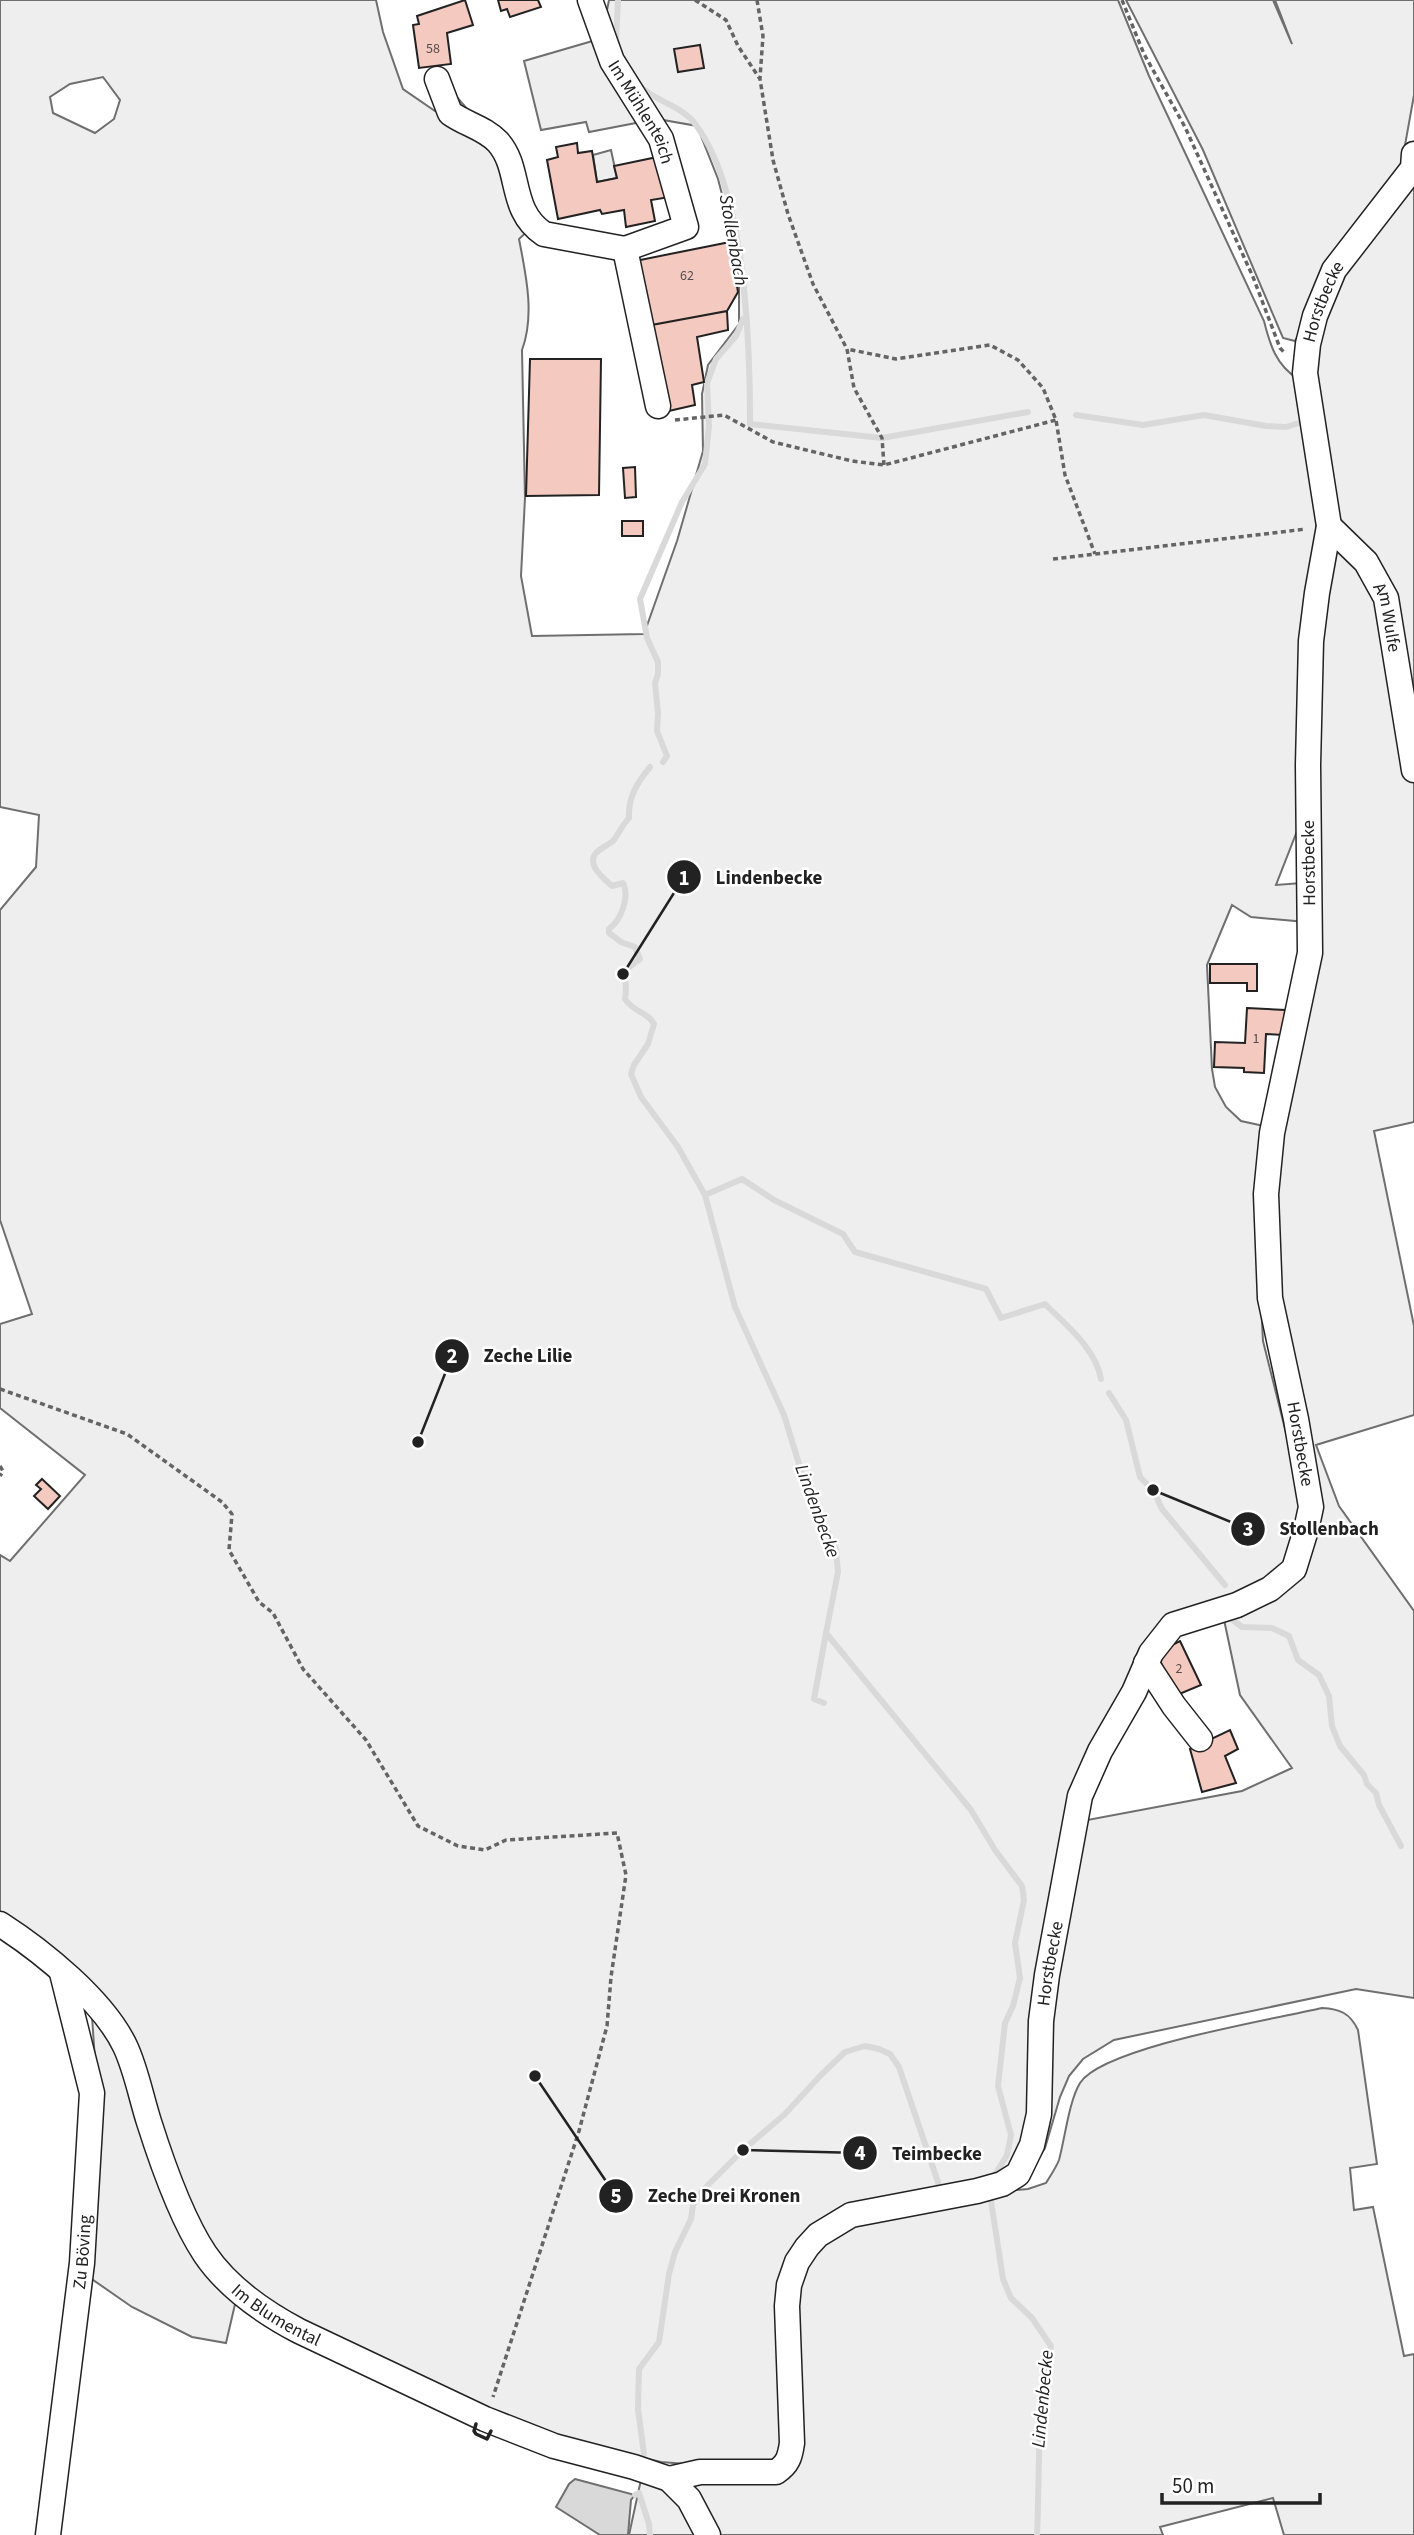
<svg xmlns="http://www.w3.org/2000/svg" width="1414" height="2535" viewBox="0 0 1414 2535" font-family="'Source Sans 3',sans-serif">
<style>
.green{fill:#eee;stroke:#6f6f6f;stroke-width:2;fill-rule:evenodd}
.water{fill:#d9d9d9;stroke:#6f6f6f;stroke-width:2}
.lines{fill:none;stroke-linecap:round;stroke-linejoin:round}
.stream{stroke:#d9d9d9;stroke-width:6}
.building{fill:#f3c9c0;stroke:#222;stroke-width:2}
.minor-casing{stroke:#222;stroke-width:27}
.path{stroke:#646464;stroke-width:3.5;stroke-dasharray:5 3.5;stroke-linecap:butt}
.minor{stroke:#fff;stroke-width:24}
.wall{stroke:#222;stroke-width:3.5}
.labels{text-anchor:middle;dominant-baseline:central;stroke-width:5;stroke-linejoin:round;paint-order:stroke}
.number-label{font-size:14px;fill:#564c4a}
.street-label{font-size:18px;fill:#222;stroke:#fff}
.water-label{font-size:19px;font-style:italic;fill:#222;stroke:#fff}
.leader{fill:none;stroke:#222;stroke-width:2.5}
.callout-dot{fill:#222;stroke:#fff;stroke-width:2.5}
.mark-label{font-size:21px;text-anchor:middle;font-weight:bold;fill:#fff}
.callout-label{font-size:19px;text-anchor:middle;font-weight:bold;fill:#222;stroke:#fff;stroke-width:5;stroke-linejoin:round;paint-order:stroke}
</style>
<rect width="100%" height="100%" fill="#fff"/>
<path class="green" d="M0,0H376L383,32L403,89L435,111L456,96L489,134L533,226L519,239C526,275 535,315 522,350L525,498L521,576L532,636L644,634L677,541L703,451L702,394L708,365L739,324V284L734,241L718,179L697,126L652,118L620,65L604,25L609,0H1118L1149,76L1264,321C1270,345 1276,365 1298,379L1320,522V536L1322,539L1307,620L1299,826L1276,885L1315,882L1312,819L1322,601L1334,540L1355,542L1341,523L1331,500L1311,374L1315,345L1323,309L1341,275L1390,203L1404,186L1414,179V1122L1374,1131L1414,1326V1415L1316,1445L1339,1506L1414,1611V1998L1356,1989L1114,2040L1083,2059L1069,2076L1060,2097L1045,2148L1032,2168L1027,2169L1024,2154C1011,2192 907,2199 871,2205L869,2214L955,2201L987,2192L1028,2189L1046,2183C1050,2176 1056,2168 1059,2160C1065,2138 1069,2101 1080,2083C1103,2047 1275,2019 1322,2008C1340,2009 1350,2013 1358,2030L1377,2164L1350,2168L1354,2210L1373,2207L1404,2356L1414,2354V2535H1284L1273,2498L1160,2527L1163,2535H715L693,2491L698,2480L708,2477H781L795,2463L798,2447C796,2405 783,2294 802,2262C814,2243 833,2232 851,2219L848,2211C775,2252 781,2291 785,2366C787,2393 787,2420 787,2447L775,2464L737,2468L661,2462L526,2430L433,2389L310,2330L262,2303L245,2286L236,2300L226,2343L192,2337L132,2307L86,2275L92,2199L97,2090L90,1987L50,1951L0,1916V1555L10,1561L85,1475L0,1408V1324L32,1314L0,1220V910L36,867L39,815L0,807ZM103,77L120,100L114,119L95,133L53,113L50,97L70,84ZM1232,905L1251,917L1317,923L1292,1057L1276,1132L1270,1196L1275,1296L1316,1505L1297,1571L1271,1592L1223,1615L1240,1695L1292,1768L1242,1791L1077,1822L1068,1816L1082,1767L1115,1710L1130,1690L1146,1652L1171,1622L1235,1602L1273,1580L1290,1565L1305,1509L1263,1341L1255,1187L1264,1126L1241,1121L1226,1107L1215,1087L1212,1069L1207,965Z
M1126,0H1273L1292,44L1275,0H1414V95L1402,162L1295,341L1283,338L1203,150Z
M596,40L641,122L589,132L586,122L541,130L524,61Z
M611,150L617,178L597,182L593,155Z
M642,2475L670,2491L702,2535H629Z"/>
<path class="water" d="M575,2479L635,2495L631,2500L628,2535H600L556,2507L569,2484Z"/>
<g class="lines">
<path class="stream" d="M616,42L618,0
M639,85C655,102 682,105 696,125C746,192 750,342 750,424L882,438L1028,412
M1076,415L1143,425L1204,415L1266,426L1286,427L1299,423
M663,762L667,756L657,731L658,713L655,683L658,674V662L647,638L640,599L682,502L705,464L709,426L707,383L716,359L736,336L743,319
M650,767C637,783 628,797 629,818C622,825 619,834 613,841C608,845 599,849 595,854C587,867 605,879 612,886L623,883C630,897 621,920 609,929V933L621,942L635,947L640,959C614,977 630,973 625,999C634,1013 647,1011 654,1024L648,1044L634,1065L631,1074L641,1097L678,1147L705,1195L735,1307L784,1415L803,1477L836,1550L838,1572L826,1633L971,1810L995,1850L1022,1886L1024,1900L1015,1943L1020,1978L1013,2006L1005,2023L998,2086L1011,2135L1007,2155L993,2178
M705,1195L742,1179L774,1200L843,1234L855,1252L986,1289L1001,1318L1045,1304C1066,1325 1096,1349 1101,1379
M1109,1393L1126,1420L1140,1477L1153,1490L1162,1509L1225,1585
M1230,1618L1242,1627L1272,1628L1289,1636L1298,1660L1319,1675L1329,1696L1332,1726L1340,1746L1364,1775L1367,1784L1376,1793L1379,1805L1401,1846
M824,1703L814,1699L826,1633
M990,2194L1003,2279L1011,2298L1032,2318L1051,2346C1036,2409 1040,2471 1037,2535
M644,2454L638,2409L639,2369L659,2342L669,2274L675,2252L691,2219L693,2205L703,2190L743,2150L785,2114L821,2075L845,2052L865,2046L879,2049L890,2054L899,2067L941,2191H943
M635,2495L639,2493L649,2524L650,2535"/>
</g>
<path class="building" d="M465,0L473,25L447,33L451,64L419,68L413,25L419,24L417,16Z
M498,0H538L541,7L510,17L507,9L501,11Z
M700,45L704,68L678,72L674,49Z
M577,143L578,153L592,151L597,182L617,178L614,166L662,156L670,197L651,200L655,221L626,227L624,210L602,214L600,210L558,219L547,160L558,157L556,147Z
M730,242L738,292L727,311L646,326L635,261Z
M727,311L728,330L697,337L704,382L692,385L695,405L660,413L646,326Z
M530,359H601L599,495L526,496Z
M635,467L636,497L625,498L623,468Z
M622,521H643V536H622Z
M1210,964H1257V991H1247V983H1210Z
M1247,1008L1285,1010L1284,1035L1266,1034L1264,1073L1244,1072V1068L1214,1067L1215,1042L1245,1043Z
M42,1479L60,1496L48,1509L34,1496L41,1489L36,1485Z
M1180,1641L1201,1685L1177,1695L1156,1653Z
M1230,1730L1238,1749L1225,1756L1236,1783L1202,1792L1190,1749Z"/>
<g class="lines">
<g class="minor-casing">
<g id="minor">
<path id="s1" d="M590,0L612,61L661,139L686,227L625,249L658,406"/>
<path d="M437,79L450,113C465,124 485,128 498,142C522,169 508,210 544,234L625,249"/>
<path id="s2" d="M1329,526L1366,562L1386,598L1414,770"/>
<path d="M1146,1663L1174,1706L1200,1739"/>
<path id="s3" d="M0,1924C42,1951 103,2000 125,2046C136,2069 141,2097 149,2122C162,2163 181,2218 205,2254C228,2288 263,2312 299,2331L485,2419L554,2446L634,2467L669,2479L689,2499L708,2535"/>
<path id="s4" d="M669,2479L700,2472H776C788,2464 790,2457 792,2443L787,2306L789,2285L797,2262L807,2247L818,2235L851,2215L977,2191L1002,2184L1018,2174L1032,2145L1039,2114L1041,2021L1047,1975L1080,1796L1100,1751L1134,1692L1151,1653L1173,1625L1237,1605L1270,1589L1294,1569L1306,1530L1311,1507L1296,1419L1270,1298L1266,1194L1272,1133L1310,953L1308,765L1311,641L1317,593L1329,526L1305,373L1308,344L1315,316L1334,270L1413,168L1414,154"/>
<path id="s5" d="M48,2535L82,2263L92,2093L62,1973"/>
</g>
</g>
<path class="path" d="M695,0L726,20L738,46L760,79L773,160L788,214L813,284L847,349
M757,0L763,36L760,78
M1122,0L1144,54L1185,127L1253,277L1280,348L1285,353
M675,420L724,415L773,442L852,461L884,465L1056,420
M884,465L882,438L854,388L847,349L896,359L990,345L1018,360L1043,388L1056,420L1065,475L1095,554
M1053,559L1306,529
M0,1389L127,1434L222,1502L232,1514L229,1550L259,1602L273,1613L303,1669L366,1740L418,1826L458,1846L485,1850L506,1840L617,1833L626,1875L611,1977L607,2026L579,2131L493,2397
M0,1466L3,1471L0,1476"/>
<use href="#minor" class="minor"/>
<path class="wall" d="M476,2424L474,2431L476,2434L487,2439L491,2431"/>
</g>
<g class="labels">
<g class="number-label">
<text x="433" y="49">58</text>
<text x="687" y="276">62</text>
<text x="1256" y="1039">1</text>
<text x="1179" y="1669">2</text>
</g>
<g class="street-label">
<text stroke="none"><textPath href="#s1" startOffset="124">Im Mühlenteich</textPath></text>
<text stroke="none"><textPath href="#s4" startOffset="2571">Horstbecke</textPath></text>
<text stroke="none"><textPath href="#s2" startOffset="112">Am Wulfe</textPath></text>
<text transform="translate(1309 863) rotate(-91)">Horstbecke</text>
<text transform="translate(1300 1444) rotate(80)">Horstbecke</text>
<text stroke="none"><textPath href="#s4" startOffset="786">Horstbecke</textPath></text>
<text stroke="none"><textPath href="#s5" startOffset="285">Zu Böving</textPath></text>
<text stroke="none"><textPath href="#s3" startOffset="495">Im Blumental</textPath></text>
</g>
<g class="water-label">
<text transform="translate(733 240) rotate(80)">Stollenbach</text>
<text transform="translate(817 1511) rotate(70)">Lindenbecke</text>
<text transform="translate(1043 2399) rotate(-85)">Lindenbecke</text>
</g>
</g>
<path class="leader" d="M623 974L684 877M418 1442L452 1356M1153 1490L1248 1529M743 2150L860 2153M535 2076L616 2196"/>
<g class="callout-dot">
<circle cx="623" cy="974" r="7"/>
<circle cx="418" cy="1442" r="7"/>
<circle cx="1153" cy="1490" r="7"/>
<circle cx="743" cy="2150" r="7"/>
<circle cx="535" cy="2076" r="7"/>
<circle cx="684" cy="877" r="18"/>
<circle cx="452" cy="1356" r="18"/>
<circle cx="1248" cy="1529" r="18"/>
<circle cx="860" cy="2153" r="18"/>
<circle cx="616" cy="2196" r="18"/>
</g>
<g class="mark-label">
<text x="684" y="885">1</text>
<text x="452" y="1363">2</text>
<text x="1248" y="1536">3</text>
<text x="860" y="2160">4</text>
<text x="616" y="2203">5</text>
</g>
<g class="callout-label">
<text x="769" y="884">Lindenbecke</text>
<text x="528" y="1362">Zeche Lilie</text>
<text x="1329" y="1535">Stollenbach</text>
<text x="937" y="2160">Teimbecke</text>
<text x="724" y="2202">Zeche Drei Kronen</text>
</g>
<path d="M1162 2493v10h158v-10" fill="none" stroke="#222222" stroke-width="3.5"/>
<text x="1172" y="2493" font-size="21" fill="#222222" stroke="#ffffff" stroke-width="5" paint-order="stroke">50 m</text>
</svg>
